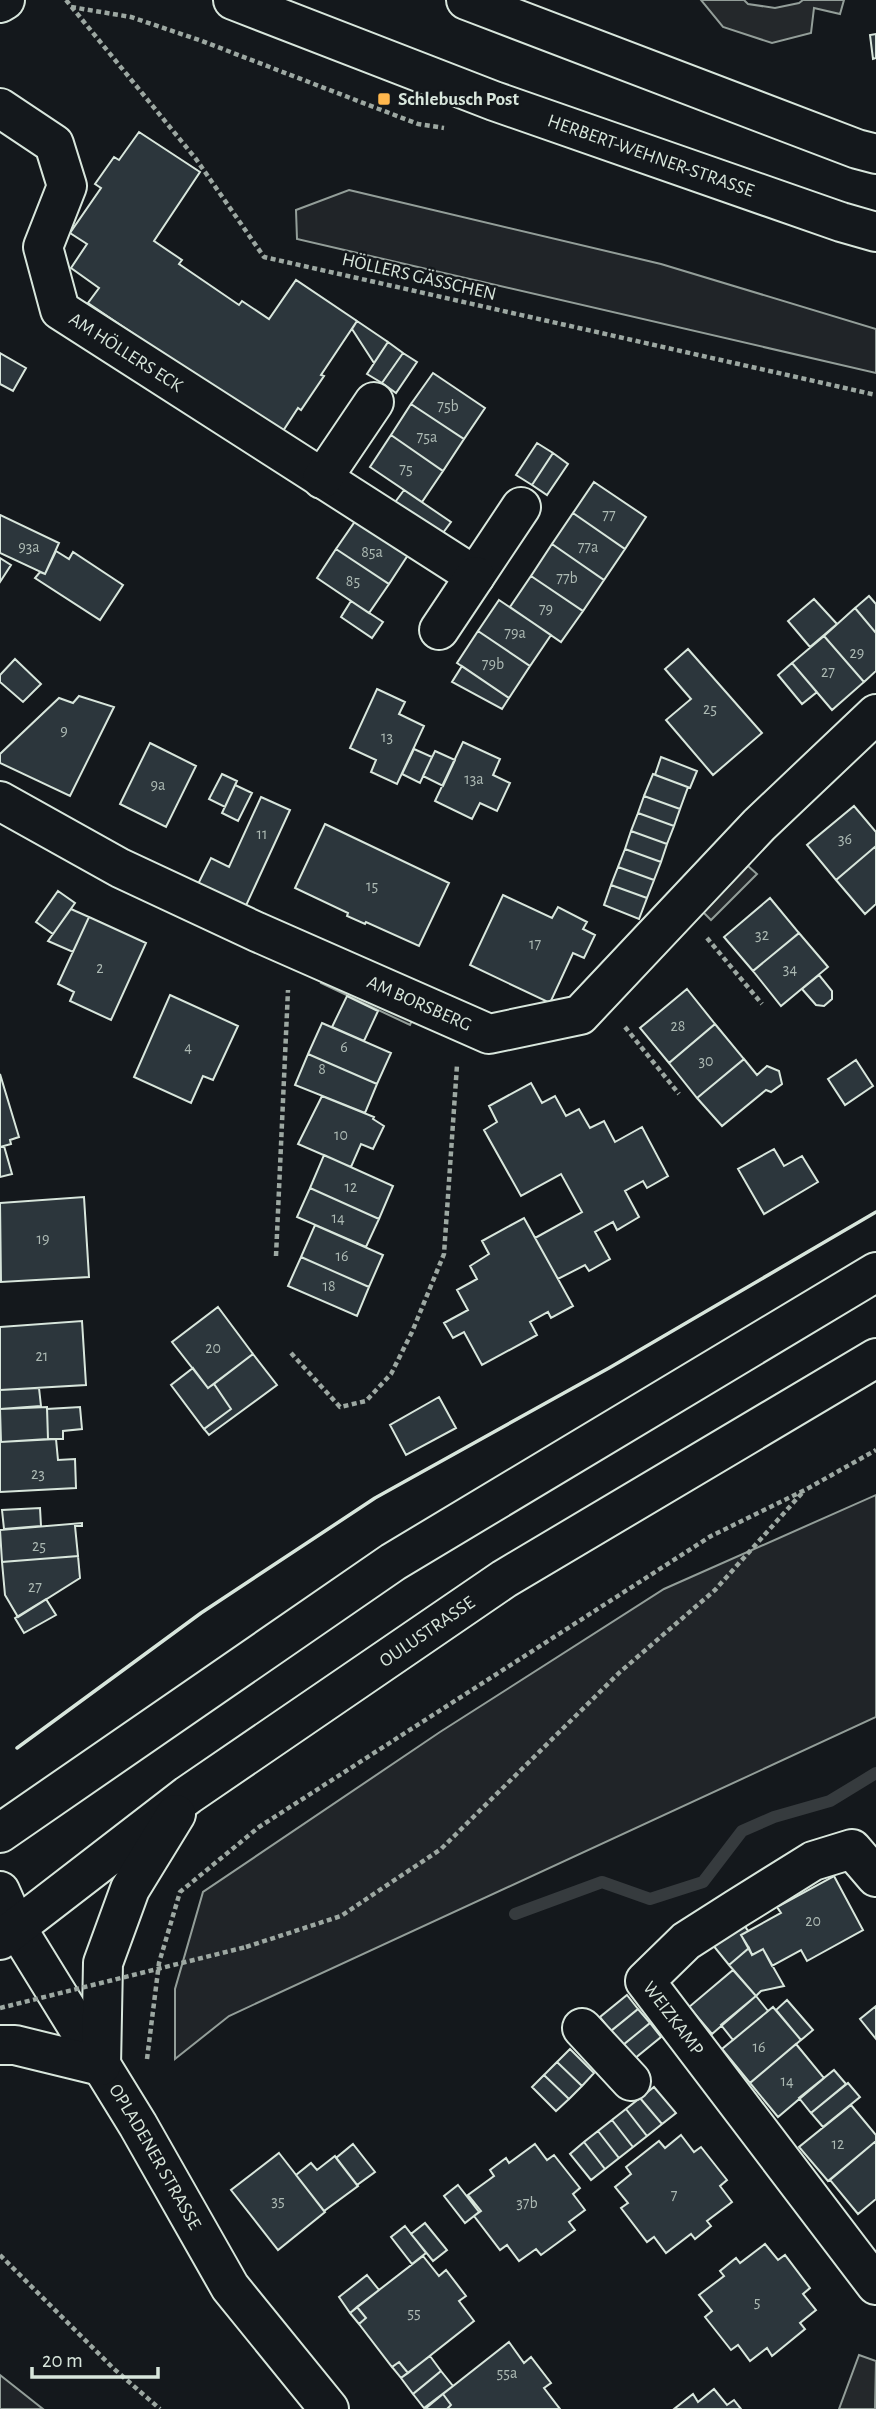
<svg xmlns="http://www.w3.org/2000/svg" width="876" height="2409" viewBox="0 0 876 2409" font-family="'Alegreya Sans',sans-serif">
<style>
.green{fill:#202428;stroke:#939e99;stroke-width:2}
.parking{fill:#24282b;stroke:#939e99;stroke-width:2}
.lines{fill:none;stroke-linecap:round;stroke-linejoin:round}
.stream{stroke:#363b3e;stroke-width:12}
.building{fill:#2c363c;stroke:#d8e6dc;stroke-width:2}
.minor-casing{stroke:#d8e6dc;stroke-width:42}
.major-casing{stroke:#d8e6dc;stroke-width:42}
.path{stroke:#9da8a2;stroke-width:4.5;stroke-dasharray:5 3.5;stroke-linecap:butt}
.minor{stroke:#14181c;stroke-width:38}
.major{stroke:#14181c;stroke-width:38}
.path-bridge{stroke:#9da8a2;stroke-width:4.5;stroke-dasharray:5 3.5;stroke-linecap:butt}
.wall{stroke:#d8e6dc;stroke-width:3.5}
.poi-dot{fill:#ffb74d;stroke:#14181c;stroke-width:2.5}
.labels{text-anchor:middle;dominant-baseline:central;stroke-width:5;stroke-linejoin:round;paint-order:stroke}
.number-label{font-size:16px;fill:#adbab4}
.poi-label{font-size:19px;font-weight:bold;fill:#d8e6dc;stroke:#14181c;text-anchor:start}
.street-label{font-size:19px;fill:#d8e6dc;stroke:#14181c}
</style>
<rect width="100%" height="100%" fill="#14181c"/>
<path class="green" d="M349,190L661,264L876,329V373L297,239L296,210Z
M876,1495V1717L229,2016L175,2059V1989L203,1892L440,1732L664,1589Z
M0,2375L43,2409H0Z"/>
<path class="parking" d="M701,0H744L748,4L775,8L799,3L803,0H844L840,14L814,8L811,33L772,43L723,27Z
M748,866L757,874L711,920L703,912Z
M326,972L415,1014L410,1025L321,983Z
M859,2355L876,2361L875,2409H839Z"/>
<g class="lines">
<path class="stream" d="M515,1914L602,1882L650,1899L703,1882L742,1831L774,1817L830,1801L876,1773"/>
</g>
<path class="building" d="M876,34V58L873,59L870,35Z
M139,132L200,172L154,241L182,260L179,264L239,305L242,301L269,319L296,280L357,321L321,375L324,376L301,410L298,408L281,434L88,303L99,288L71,268L87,244L70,233L101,188L95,184L114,157L119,160Z
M357,321L388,342L374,363L352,329Z
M388,342L403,353L382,383L367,374Z
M0,353L26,368L13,391L0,384Z
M403,353L417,362L396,393L382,383Z
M433,373L485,408L464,439L411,404Z
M411,404L464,439L443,471L391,435Z
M391,435L443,471L422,502L370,467Z
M537,443L553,453L532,485L516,475Z
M553,453L568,464L547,495L532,485Z
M594,482L646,517L625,549L573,513Z
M404,490L451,522L440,537L393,505Z
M573,513L625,549L604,580L552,544Z
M0,515L59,543L45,574L0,553Z
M356,520L408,555L389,584L336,549Z
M552,544L604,580L583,611L531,576Z
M336,549L389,584L369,613L317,578Z
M56,551L69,559L73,552L123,585L100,620L35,578L40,572L45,574Z
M0,558L11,565L0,582Z
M531,576L583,611L561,642L510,607Z
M869,596L876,604V633L855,608Z
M814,599L837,624L810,647L788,621Z
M499,600L551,635L530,666L478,631Z
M351,601L383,622L372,638L341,617Z
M855,608L876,633V671L864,682L824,636Z
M478,631L530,666L509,698L457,663Z
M824,636L864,682L832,710L792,663Z
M688,649L762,733L713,775L666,720L691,699L665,669Z
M15,659L41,684L23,702L0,682V675Z
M792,663L817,692L802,704L778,675Z
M462,666L509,698L502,709L452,682Z
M377,689L405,702L399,714L424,726L397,784L371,772L376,760L350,748Z
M79,696L114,707L70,796L0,763V754L59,698L73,703Z
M463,742L500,759L493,775L510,783L497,811L480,803L472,819L435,801Z
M150,743L196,766L166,827L120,804Z
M414,749L432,757L420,783L402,774Z
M435,751L455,760L443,786L423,776Z
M661,757L697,771L690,788L655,775Z
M222,774L237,781L225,807L209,799Z
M653,774L688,787L680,809L644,796Z
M235,785L252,793L238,821L222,813Z
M644,796L680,809L674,826L638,813Z
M261,797L290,810L244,910L197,886L211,858L229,867Z
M854,806L876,832V846L836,880L807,845Z
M638,813L674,826L667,844L631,831Z
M325,824L449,883L419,946L366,922L365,924L347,916L348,913L295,888Z
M631,831L667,844L661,862L625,849Z
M876,846V904L865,914L836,880Z
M625,849L661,862L654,880L618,867Z
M618,867L654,880L647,898L611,885Z
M611,885L647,898L639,919L604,905Z
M58,891L75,903L53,934L36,922Z
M503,895L552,918L558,907L587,922L583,929L595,935L584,958L573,953L550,1003L470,965Z
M770,898L799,933L753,971L724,937Z
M71,909L89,917L73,952L48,941Z
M89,917L146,943L111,1020L70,1001L74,992L58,984Z
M799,933L828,967L781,1006L753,971Z
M819,975L832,991V999L824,1006L816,1005L802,989Z
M687,989L715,1024L669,1063L640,1028Z
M170,995L238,1026L213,1080L203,1076L191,1103L134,1077Z
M347,996L378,1011L364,1041L332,1027Z
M322,1023L391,1053L377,1084L308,1054Z
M715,1024L744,1059L697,1098L669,1063Z
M308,1054L377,1084L365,1113L295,1085Z
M744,1059L757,1075L767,1066L779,1071L782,1084L771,1092L766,1090L722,1126L697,1098Z
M856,1060L873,1086L845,1105L828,1079Z
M0,1074L19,1137L10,1140L11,1144L0,1147Z
M531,1083L542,1103L555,1096L566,1116L579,1109L590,1128L604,1121L615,1142L642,1127L668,1176L647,1188L643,1181L625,1191L639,1217L617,1230L613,1222L595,1232L610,1259L589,1271L585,1265L558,1279L535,1238L582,1212L561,1174L521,1196L484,1130L497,1122L489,1106Z
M322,1096L374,1117L373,1119L384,1126L373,1149L361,1144L351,1167L298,1144Z
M4,1146L12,1174L0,1177V1147Z
M774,1149L784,1166L802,1156L818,1182L764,1214L738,1169Z
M324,1155L393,1186L379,1219L310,1188Z
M310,1188L379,1219L366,1247L297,1217Z
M84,1197L89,1277L1,1282L0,1203Z
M524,1218L573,1306L551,1318L548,1312L530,1322L537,1335L482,1365L464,1332L453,1338L444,1323L468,1310L457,1290L477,1279L470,1266L489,1254L482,1241Z
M315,1225L383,1255L369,1287L301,1257Z
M301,1257L369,1287L357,1316L288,1286Z
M218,1307L253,1354L208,1388L172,1342Z
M82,1321L86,1385L0,1390V1327Z
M253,1354L277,1385L209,1435L204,1429L231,1409L214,1384Z
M193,1368L208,1388L214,1384L231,1409L204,1429L171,1385Z
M39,1388L41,1406L0,1409V1390Z
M439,1397L456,1428L406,1455L390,1425Z
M47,1407L48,1439L1,1442L0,1409Z
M80,1407L82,1429L63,1431V1439H48L47,1409Z
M56,1439L58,1460L75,1459L76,1488L0,1492V1442Z
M40,1508L41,1526L4,1529L2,1510Z
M82,1523V1526H75L78,1556L2,1562L0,1530Z
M78,1556L80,1578L18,1617L5,1595L2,1562Z
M46,1599L56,1615L24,1633L15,1618Z
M834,1876L863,1930L807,1961L801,1950L772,1966L763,1949L752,1955L741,1935L781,1913L777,1907Z
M743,1923L748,1931L741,1935L749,1948L729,1965L712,1944Z
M749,1948L752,1955L763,1949L784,1986L761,1991L756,1996L729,1965Z
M733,1970L756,1996L712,2034L689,2007Z
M627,1995L638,2009L611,2031L600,2017Z
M756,1996L768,2011L733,2040L721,2025Z
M787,2000L813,2030L801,2040L776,2010Z
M876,2006V2039L860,2019Z
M773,2007L801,2040L750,2083L722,2049Z
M638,2009L650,2023L623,2045L611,2031Z
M650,2023L661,2037L634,2059L623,2045Z
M796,2044L824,2078L778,2117L750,2083Z
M570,2049L594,2073L582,2086L557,2062Z
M557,2062L582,2086L569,2099L544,2075Z
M834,2070L846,2084L811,2113L799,2098Z
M544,2075L569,2099L556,2111L532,2087Z
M848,2083L860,2097L823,2127L811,2113Z
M654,2087L676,2113L662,2124L640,2098Z
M640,2098L662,2124L647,2136L626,2109Z
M851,2105L876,2135V2141L828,2181L799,2147Z
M626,2109L647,2136L633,2147L612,2120Z
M612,2120L633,2147L619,2158L598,2131Z
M598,2131L619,2158L605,2169L584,2142Z
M681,2135L694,2152L701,2147L727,2180L720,2186L732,2202L707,2221L711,2226L695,2239L691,2234L666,2253L654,2237L647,2242L621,2208L628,2203L615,2187L631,2174L626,2167L659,2141L665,2148Z
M876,2141V2199L858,2214L830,2180Z
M584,2142L605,2169L591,2180L570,2154Z
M353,2144L375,2172L357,2185L336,2158Z
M535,2144L547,2160L554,2155L580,2188L573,2194L585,2210L569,2222L575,2230L541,2255L536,2249L519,2261L507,2245L500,2250L474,2216L481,2211L468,2195L494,2176L490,2170L506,2158L509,2163Z
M279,2153L325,2212L278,2250L231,2190Z
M335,2156L358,2186L324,2211L296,2175L311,2163L317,2170Z
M458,2185L479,2212L465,2223L444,2196Z
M425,2223L447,2250L433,2261L411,2234Z
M405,2226L426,2253L412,2264L391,2237Z
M765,2244L778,2260L785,2255L810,2288L803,2294L816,2310L800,2323L805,2329L772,2356L767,2348L750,2361L738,2345L731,2350L705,2317L712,2311L699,2295L724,2276L720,2271L736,2258L740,2263Z
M423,2256L439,2276L446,2270L466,2296L459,2301L474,2321L408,2373L399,2362L392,2367L359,2324L366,2318L357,2307Z
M367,2275L379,2290L350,2313L339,2297Z
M357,2307L366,2318L359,2324L350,2313Z
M509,2342L524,2363L531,2357L551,2383L544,2388L560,2409H447L451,2405L443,2394Z
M430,2356L441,2371L413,2394L401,2378Z
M399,2362L408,2373L401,2378L392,2367Z
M441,2371L453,2386L424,2408L413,2394Z
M714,2389L727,2405L734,2400L741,2409H674L693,2394L698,2402Z
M443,2394L451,2405L447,2409H425Z"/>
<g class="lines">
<g class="minor-casing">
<g id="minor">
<path id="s1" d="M0,108L54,144L67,186L43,247L60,310L475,576L521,507"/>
<path d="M322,479L374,402"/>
<path d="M439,630L475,576"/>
<path id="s2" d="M0,801L120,868L257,932L489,1034L580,1015L759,825L876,714"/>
<path id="s3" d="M876,1877L852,1849L813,1861L736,1909L686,1941L645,1981L876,2285"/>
<path id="s4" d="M0,1891L16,1927L138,2125L230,2287L329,2409"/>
<path d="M582,2028L631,2081"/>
</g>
</g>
<g class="major-casing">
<g id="major">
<path id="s5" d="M233,0L494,101L841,222L876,232"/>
<path d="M466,0L857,149L876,154"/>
<path d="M0,3L5,0"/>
<path d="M0,1833L393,1562L876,1272"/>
<path id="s6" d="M0,1940L188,1795L504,1579L876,1358"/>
<path d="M0,2045H15L101,2066L103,1963L130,1889L176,1814"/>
</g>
</g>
<path class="path" d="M66,0L196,159L264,257L876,395
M71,7L131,17L202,41L418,124L444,128
M707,938L762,1004
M625,1027L679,1094
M276,1256L288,990
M291,1353L340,1407L366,1401L391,1374L412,1332L444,1254L457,1065
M246,1947L341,1916L441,1849L620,1672L715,1590L802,1493
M147,2059L159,1963L180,1892L259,1827L711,1536L805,1490L876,1450
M0,2255L113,2368L160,2409"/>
<use href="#minor" class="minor"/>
<use href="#major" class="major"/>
<path class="path-bridge" d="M0,2008L246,1947"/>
<path class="wall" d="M17,1748L201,1613L375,1498L609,1368L876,1212"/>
</g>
<rect class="poi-dot" x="377" y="92" width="14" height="14" rx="3.5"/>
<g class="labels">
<g class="number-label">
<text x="448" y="406">75b</text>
<text x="427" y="437">75a</text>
<text x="406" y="469">75</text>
<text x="609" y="515">77</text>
<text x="29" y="547">93a</text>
<text x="588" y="547">77a</text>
<text x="372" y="552">85a</text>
<text x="567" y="578">77b</text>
<text x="353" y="581">85</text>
<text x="546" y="609">79</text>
<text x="515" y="633">79a</text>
<text x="857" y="653">29</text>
<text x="493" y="664">79b</text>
<text x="828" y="672">27</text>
<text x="710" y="709">25</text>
<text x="64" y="731">9</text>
<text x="387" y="737">13</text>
<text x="474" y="779">13a</text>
<text x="158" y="785">9a</text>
<text x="262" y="834">11</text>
<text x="845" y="839">36</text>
<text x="372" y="886">15</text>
<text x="762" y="935">32</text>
<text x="535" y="944">17</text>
<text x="100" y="968">2</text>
<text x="790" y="969">34</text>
<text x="678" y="1026">28</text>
<text x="188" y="1047">4</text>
<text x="344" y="1047">6</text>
<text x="706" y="1061">30</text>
<text x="322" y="1069">8</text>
<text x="341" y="1135">10</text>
<text x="351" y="1187">12</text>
<text x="338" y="1218">14</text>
<text x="43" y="1239">19</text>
<text x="342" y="1256">16</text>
<text x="329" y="1286">18</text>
<text x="213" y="1348">20</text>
<text x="42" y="1356">21</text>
<text x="38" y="1474">23</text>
<text x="39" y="1546">25</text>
<text x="35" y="1587">27</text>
<text x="813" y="1921">20</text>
<text x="759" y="2047">16</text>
<text x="787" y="2081">14</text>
<text x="838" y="2144">12</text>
<text x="674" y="2195">7</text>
<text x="278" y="2201">35</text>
<text x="527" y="2203">37b</text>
<text x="757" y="2302">5</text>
<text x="414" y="2313">55</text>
<text x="507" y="2373">55a</text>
</g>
<g class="poi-label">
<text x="398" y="99">Schlebusch Post</text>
</g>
<g class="street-label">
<text stroke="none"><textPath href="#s5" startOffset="446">HERBERT-WEHNER-STRASSE</textPath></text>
<text transform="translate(419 277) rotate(13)">HÖLLERS GÄSSCHEN</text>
<text stroke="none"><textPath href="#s1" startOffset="318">AM HÖLLERS ECK</textPath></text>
<text stroke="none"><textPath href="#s2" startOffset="466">AM BORSBERG</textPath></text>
<text stroke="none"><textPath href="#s6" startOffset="527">OULUSTRASSE</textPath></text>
<text stroke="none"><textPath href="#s3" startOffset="332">WEIZKAMP</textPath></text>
<text stroke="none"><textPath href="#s4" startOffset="308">OPLADENER STRASSE</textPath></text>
</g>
</g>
<path d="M32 2367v10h126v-10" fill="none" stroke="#d8e6dc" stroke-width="3.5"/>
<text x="42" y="2367" font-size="21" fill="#d8e6dc" stroke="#14181c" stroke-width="5" paint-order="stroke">20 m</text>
</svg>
